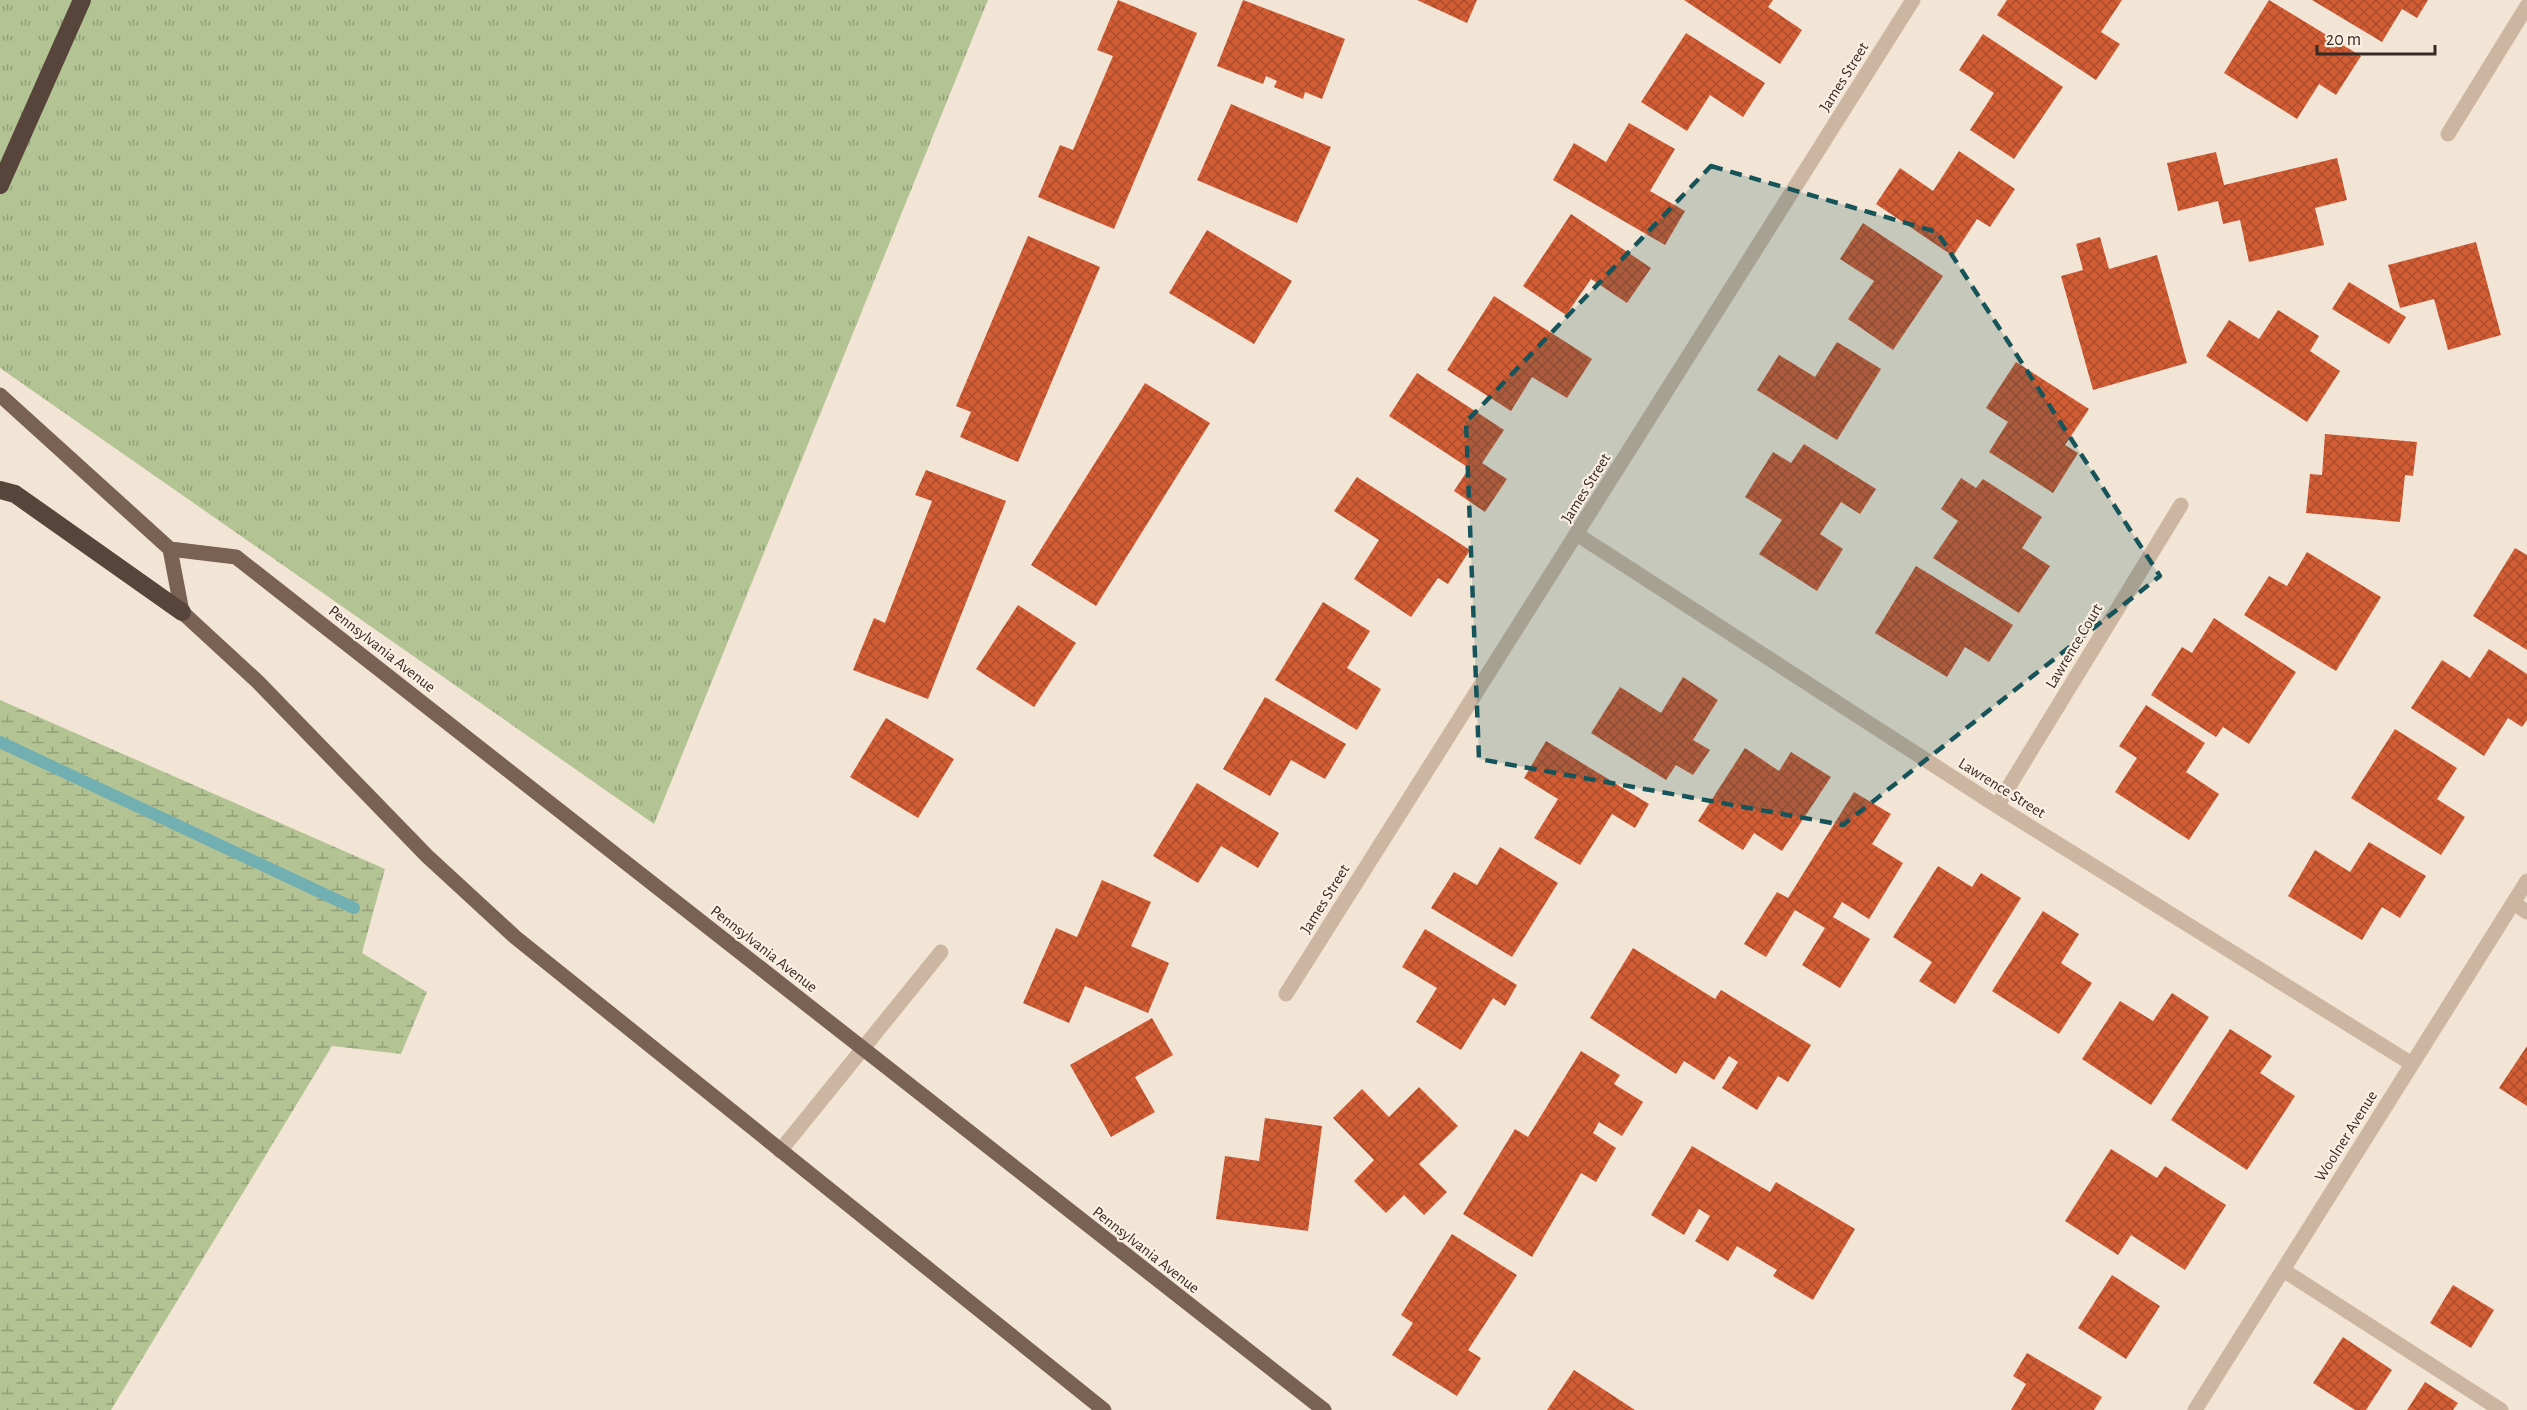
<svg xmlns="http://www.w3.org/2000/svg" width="2527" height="1410" viewBox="0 0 2527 1410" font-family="'Alegreya Sans',sans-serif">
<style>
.grass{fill:url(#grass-tufts)}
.wetland{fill:url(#wetland-marsh)}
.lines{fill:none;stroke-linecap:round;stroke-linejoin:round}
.stream{stroke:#72afb2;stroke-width:12}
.building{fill:url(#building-cross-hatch)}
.minor{stroke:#ccb5a1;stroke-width:15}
.major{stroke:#796154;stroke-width:15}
.highway{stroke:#57443a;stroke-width:18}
.marked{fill:#16545a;fill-opacity:0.2;stroke:#16545a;stroke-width:4.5;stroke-dasharray:12 8;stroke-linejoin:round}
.labels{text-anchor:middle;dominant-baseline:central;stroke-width:4.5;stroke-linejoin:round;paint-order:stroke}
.street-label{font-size:16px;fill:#352a24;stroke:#fbefe2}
</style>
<defs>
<pattern id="grass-tufts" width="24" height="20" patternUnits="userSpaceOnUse" patternTransform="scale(1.5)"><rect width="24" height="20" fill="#b3c394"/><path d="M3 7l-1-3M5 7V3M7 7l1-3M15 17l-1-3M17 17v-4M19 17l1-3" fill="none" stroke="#929f79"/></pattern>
<pattern id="wetland-marsh" width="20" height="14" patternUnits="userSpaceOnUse" patternTransform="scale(1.5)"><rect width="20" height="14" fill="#b3c394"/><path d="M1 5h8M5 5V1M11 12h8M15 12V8" fill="none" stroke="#929f79"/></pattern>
<pattern id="building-cross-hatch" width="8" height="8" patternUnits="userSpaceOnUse" patternTransform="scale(1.5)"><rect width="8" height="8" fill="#d25d35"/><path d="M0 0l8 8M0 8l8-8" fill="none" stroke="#ab4d2d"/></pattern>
</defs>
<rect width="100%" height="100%" fill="#f3e5d5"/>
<path class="grass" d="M0,0H988L654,824L0,368Z"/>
<path class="wetland" d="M0,700L385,869L362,953L427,992L401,1054L332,1046L111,1410H0Z"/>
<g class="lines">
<path class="stream" d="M0,742L354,908"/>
</g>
<path class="building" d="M1118,0L1197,33L1114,229L1038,197L1060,145L1073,150L1113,56L1097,50Z
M1243,0L1345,39L1322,99L1305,92L1303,99L1274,87L1277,81L1266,76L1263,84L1217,66Z
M1417,0H1477L1467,23Z
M1684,0H1773L1768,7L1802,30L1780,64Z
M2007,0H2122L2101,32L2120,44L2096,80L1997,15Z
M2269,0L2361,56L2336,95L2319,84L2297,119L2224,73Z
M2312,0H2428L2417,18L2402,9L2382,42Z
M1686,33L1765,83L1743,117L1710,95L1687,131L1641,102Z
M1983,34L2063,87L2014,159L1970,130L1994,93L1959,70Z
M1231,104L1331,147L1297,223L1197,180Z
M1629,123L1675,149L1650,191L1685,211L1665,245L1553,180L1574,143L1606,162Z
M1959,151L2015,189L1990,227L1977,219L1953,256L1876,204L1900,168L1933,191Z
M2216,152L2224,185L2337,158L2347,200L2315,208L2324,245L2249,262L2240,220L2223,224L2218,201L2178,211L2167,163Z
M1571,214L1651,268L1627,303L1591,279L1566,315L1523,286Z
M1863,223L1943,276L1893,350L1848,319L1874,281L1840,259Z
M1207,230L1292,281L1254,344L1169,293Z
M1028,236L1100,267L1018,462L960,437L971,412L956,406Z
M2100,237L2109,269L2157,255L2187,363L2093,390L2061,276L2083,270L2076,244Z
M2476,242L2501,335L2448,350L2434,299L2400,308L2388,265Z
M2349,282L2406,317L2389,344L2332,309Z
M1494,296L1592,359L1567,398L1532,377L1511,411L1447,370Z
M2278,310L2319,336L2310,351L2340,371L2307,422L2206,356L2229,320L2259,339Z
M1837,342L1881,369L1837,440L1757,390L1779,355L1815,377Z
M2016,362L2089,409L2065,445L2078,453L2053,493L1989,452L2008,422L1986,408Z
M1417,373L1504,430L1482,463L1507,479L1485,512L1454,491L1469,468L1389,416Z
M1145,383L1210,423L1096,606L1031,565Z
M2325,434L2417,442L2413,476L2405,475L2400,522L2306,513L2310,474L2322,475Z
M1804,444L1876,489L1860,514L1841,502L1820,534L1843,549L1817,591L1759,554L1782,520L1745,497L1773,452L1791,463Z
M926,470L1006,501L928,699L853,670L874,618L885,623L932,501L915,495Z
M1357,477L1470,550L1448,584L1438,578L1411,617L1354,579L1379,540L1334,511Z
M1961,478L1976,488L1983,479L2042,517L2022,548L2050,566L2019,613L1933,558L1958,521L1941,509Z
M2515,548L2527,555V650L2473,616Z
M2307,552L2381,597L2336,671L2244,615L2269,576L2287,586Z
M1916,566L2013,625L1989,662L1965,647L1947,677L1875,633Z
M1323,602L1370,631L1347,668L1381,689L1357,730L1275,680Z
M1018,605L1076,643L1034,707L976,669Z
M2214,618L2296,672L2249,744L2223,727L2216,737L2151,695L2182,647L2192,653Z
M2489,649L2527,674V720L2522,727L2508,718L2484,756L2411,708L2442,660L2470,678Z
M1683,677L1718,700L1693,740L1710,750L1693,775L1676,765L1666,780L1591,733L1620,687L1661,713Z
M1265,697L1346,744L1325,779L1291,760L1270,796L1223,769Z
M2146,705L2205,743L2186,772L2219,794L2189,840L2115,792L2137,758L2119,746Z
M886,718L954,759L918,818L850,777Z
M2395,729L2457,768L2437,799L2465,817L2441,855L2351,798Z
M1546,741L1649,804L1635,828L1612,814L1580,865L1534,838L1558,799L1524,778Z
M1745,748L1779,771L1791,752L1831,777L1782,851L1754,833L1743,850L1698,821Z
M1197,783L1279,833L1258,868L1221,846L1198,883L1153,856Z
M1854,792L1891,814L1872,844L1903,863L1869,919L1842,902L1833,917L1870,939L1840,988L1802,965L1825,928L1795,910L1766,957L1744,944L1777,892L1788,898Z
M2369,842L2426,876L2400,918L2382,907L2362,940L2288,896L2315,850L2350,872Z
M1500,847L1558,883L1512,957L1431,908L1454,872L1477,885Z
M1938,866L1972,887L1981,873L2021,898L1955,1004L1919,981L1932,962L1893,937Z
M1102,880L1151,902L1131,946L1169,963L1148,1013L1085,986L1069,1023L1023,1003L1056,928L1077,937Z
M2043,911L2079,934L2061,963L2092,983L2059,1034L1992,991Z
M1425,929L1517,985L1505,1006L1493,998L1461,1050L1416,1022L1437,988L1402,967Z
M1633,948L1715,999L1721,990L1811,1045L1788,1082L1778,1076L1757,1110L1722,1088L1738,1062L1729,1056L1714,1080L1684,1061L1676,1074L1590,1018Z
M2172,993L2209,1017L2151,1105L2082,1059L2120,1001L2153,1021Z
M1152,1018L1173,1055L1135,1077L1155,1112L1111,1137L1070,1065Z
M2230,1029L2272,1056L2260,1073L2295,1096L2247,1170L2171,1120Z
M2527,1046V1106L2499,1088Z
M1581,1051L1620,1075L1614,1084L1643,1102L1622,1136L1599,1122L1593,1133L1616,1148L1596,1182L1581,1173L1532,1257L1463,1214L1515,1129L1528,1137Z
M1419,1087L1458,1126L1419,1164L1447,1192L1424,1215L1404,1195L1386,1213L1354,1181L1374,1160L1333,1118L1362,1089L1389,1117Z
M1265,1118L1322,1126L1308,1231L1216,1219L1225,1156L1259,1161Z
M1692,1146L1770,1192L1776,1182L1855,1229L1813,1300L1773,1276L1777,1270L1737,1246L1728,1261L1695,1241L1710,1216L1699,1209L1684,1235L1651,1215Z
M2111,1149L2157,1178L2165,1166L2226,1205L2185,1270L2131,1235L2118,1255L2065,1221Z
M1452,1234L1517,1275L1468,1350L1481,1358L1457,1396L1392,1355L1413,1323L1401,1315Z
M2112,1275L2160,1306L2126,1359L2078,1328Z
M2453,1285L2494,1310L2471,1348L2430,1323Z
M2343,1337L2392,1370L2366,1410H2355L2313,1383Z
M2027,1353L2102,1397L2094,1410H2011L2026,1384L2013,1376Z
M1574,1370L1635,1410H1547Z
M2425,1382L2458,1403L2453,1410H2407Z"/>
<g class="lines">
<path class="minor" d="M2448,134L2527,6
M1578,535L1997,806L2412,1064
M1997,806L2181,505
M2513,903L2527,912
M1286,994L1913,0
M780,1151L941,952
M2283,1270L2501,1410
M2195,1410L2527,881"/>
<path class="major" d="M0,395L170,549L236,557L1324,1410
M170,549L182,612L258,682L427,856L515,937L1104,1410"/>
<path class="highway" d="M0,185L82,0
M0,490L15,494L182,612"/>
</g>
<path class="marked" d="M1711,166L1937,232L2160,576L1843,825L1479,759L1466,422Z"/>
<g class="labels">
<g class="street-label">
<text transform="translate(1844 77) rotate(-58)">James Street</text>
<text transform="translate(1586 488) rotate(-58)">James Street</text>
<text transform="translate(2074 646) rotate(-59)">Lawrence Court</text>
<text transform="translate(382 649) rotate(38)">Pennsylvania Avenue</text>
<text transform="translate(2002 788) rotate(32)">Lawrence Street</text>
<text transform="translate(1325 899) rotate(-58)">James Street</text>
<text transform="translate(764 949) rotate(38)">Pennsylvania Avenue</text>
<text transform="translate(2346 1136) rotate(-58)">Woolner Avenue</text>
<text transform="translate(1146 1250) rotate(38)">Pennsylvania Avenue</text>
</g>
</g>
<path d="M2317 45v9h118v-9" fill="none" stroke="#352a24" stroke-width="3"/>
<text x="2326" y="45" font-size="18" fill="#352a24" stroke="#fbefe2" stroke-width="4.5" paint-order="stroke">20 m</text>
</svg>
